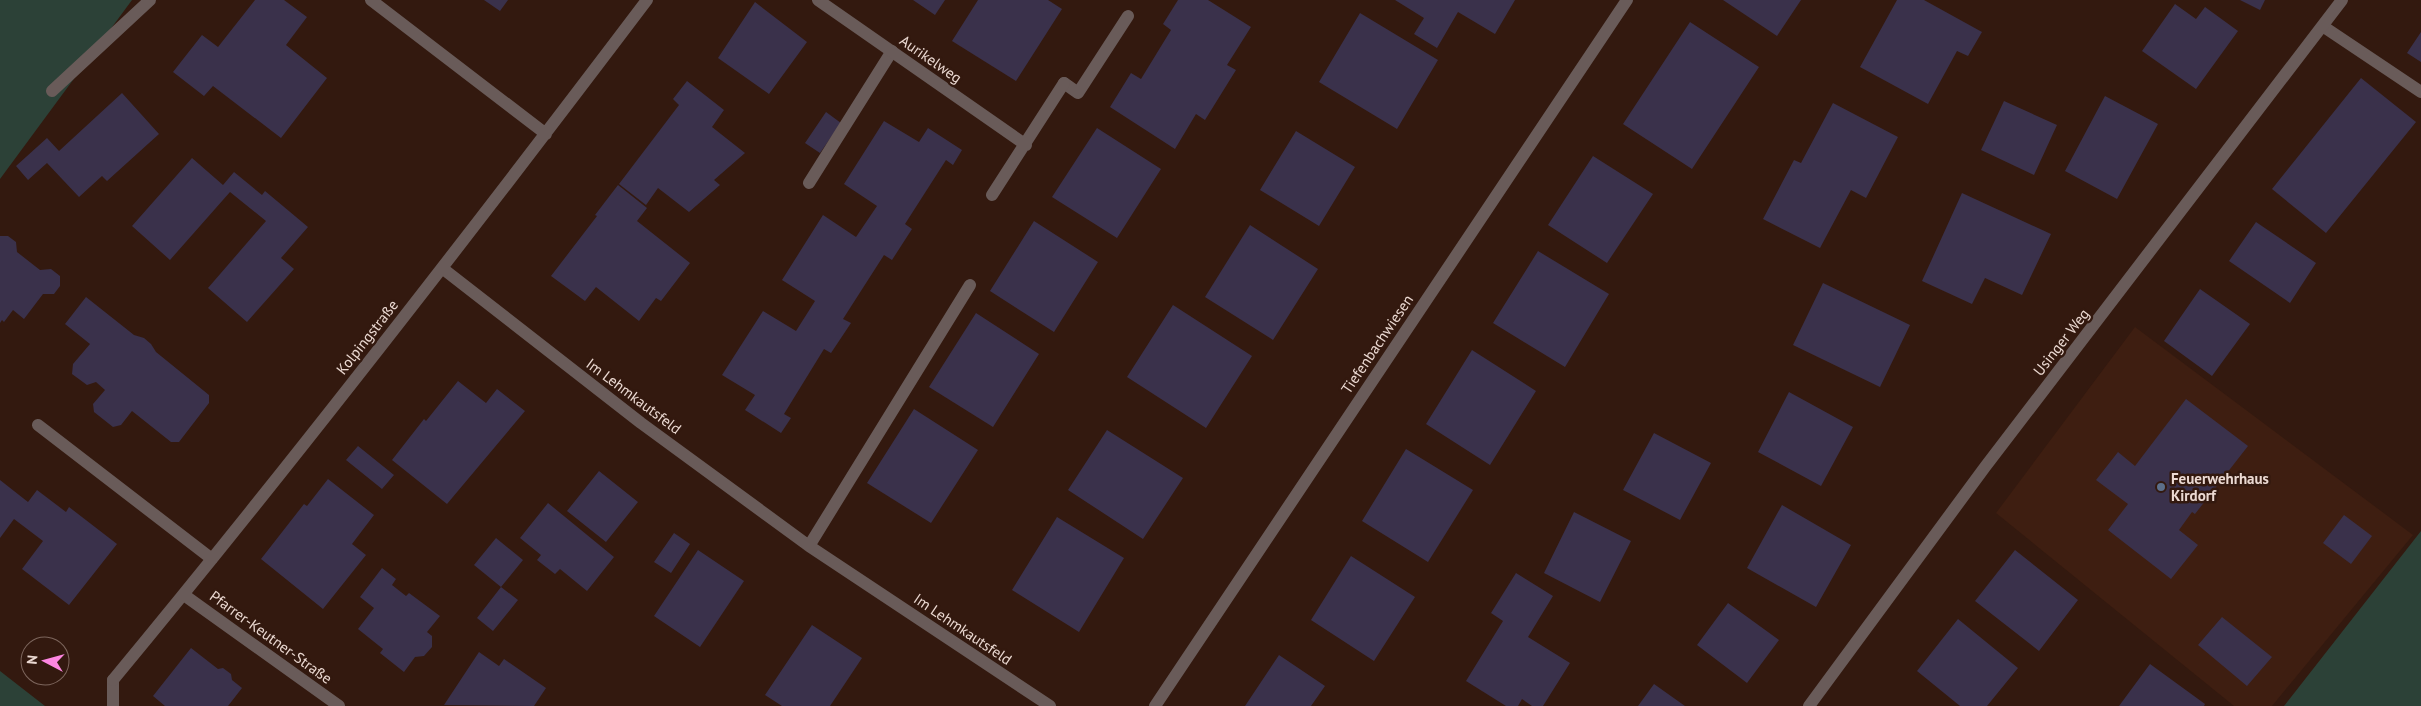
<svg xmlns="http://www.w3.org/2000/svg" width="2421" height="706" viewBox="0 0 2421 706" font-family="'PT Sans',sans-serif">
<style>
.built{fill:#3e1e11}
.green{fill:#2c4137}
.building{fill:#3a314b}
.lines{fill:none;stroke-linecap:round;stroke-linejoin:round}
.service{stroke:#695b59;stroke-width:12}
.minor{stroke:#695b59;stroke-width:12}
.service-dot{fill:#5c6f8a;stroke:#33190f;stroke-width:2}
.labels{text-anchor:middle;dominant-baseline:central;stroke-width:5;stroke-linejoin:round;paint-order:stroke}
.street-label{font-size:15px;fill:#ebd9d2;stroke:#33190f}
.poi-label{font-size:15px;font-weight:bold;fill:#ebd9d2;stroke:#33190f;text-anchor:start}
</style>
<rect width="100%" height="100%" fill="#33190f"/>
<path class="built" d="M2135,327L2413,535L2272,706H2234L1996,513Z"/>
<path class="green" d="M0,0H132L0,179Z
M2421,531V706H2284Z
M0,671L45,706H0Z"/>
<path class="building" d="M255,0H284L307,17L286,45L327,78L281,138L213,86L204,96L173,72L202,35L218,47Z
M484,0H508L500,11Z
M913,0H945L935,15Z
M978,0H1048L1062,9L1016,81L952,41Z
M1178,0H1208L1251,27L1227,65L1236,70L1205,120L1196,114L1175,149L1110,107L1131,73L1141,79L1171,30L1163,24Z
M1395,0H1515L1495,34L1458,12L1437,48L1414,34L1424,18Z
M1723,0H1801L1777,36Z
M1897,0H1924L1982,32L1968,56L1957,51L1928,104L1860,67Z
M2240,0H2265L2260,10Z
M755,2L807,42L769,94L718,58Z
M2175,4L2196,19L2205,7L2238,31L2196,89L2142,51Z
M1360,13L1438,60L1397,129L1319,82Z
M1690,22L1759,67L1692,169L1623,124Z
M2421,32V62L2407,53Z
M2361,78L2416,122L2326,233L2272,189Z
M687,81L724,110L712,127L745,153L714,180L720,185L689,212L658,188L646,205L619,184L679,105L673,99Z
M122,93L159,134L107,181L102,176L79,197L47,163L28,180L16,166L47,138L59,151Z
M2105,96L2158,124L2117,199L2065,171Z
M2004,101L2057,125L2034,175L1981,150Z
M1833,103L1898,137L1866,198L1851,190L1820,248L1763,219L1794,160L1801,163Z
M826,112L841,123L820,153L805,143Z
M884,121L919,142L928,128L962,150L953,165L946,160L905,224L912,229L892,260L884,255L843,319L851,323L831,353L824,349L784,414L791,418L781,433L745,410L755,395L722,375L763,311L796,331L815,301L782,280L823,215L856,237L877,206L844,184Z
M1097,128L1161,169L1117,238L1052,197Z
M1296,131L1355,167L1319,226L1260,190Z
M1593,156L1653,194L1607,263L1548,225Z
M192,158L223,185L234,172L262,195L265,191L308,227L281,258L294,269L247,322L208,288L266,221L230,192L170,260L132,226Z
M618,185L647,208L637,221L690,263L661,301L656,298L639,321L596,287L585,301L551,276L597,216L595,215Z
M1962,193L2051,234L2022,295L1985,278L1972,304L1922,281Z
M1034,221L1098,262L1054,332L990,291Z
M2256,222L2316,263L2290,303L2229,261Z
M1250,225L1318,269L1273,340L1205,297Z
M0,236H8L16,242L17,252L40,270L51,269L60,276V286L54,294H43L24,319L13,310L4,322L2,320L0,323Z
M1538,251L1609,294L1565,367L1493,323Z
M1823,283L1910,325L1880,387L1793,345Z
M2200,289L2250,324L2212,376L2164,341Z
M86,297L134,335L144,338L151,344L156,352L209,395V403L179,442H171L132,411L121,425L113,427L94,412L93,404L105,390L96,382L87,385L72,374L73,364L90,344L65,324Z
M1173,305L1252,356L1206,428L1127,377Z
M976,313L1039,354L993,427L929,387Z
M1472,350L1536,391L1490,465L1426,424Z
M458,381L486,403L497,389L525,411L447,504L392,460L424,419L426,421Z
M1789,392L1853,427L1821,486L1758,452Z
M2186,399L2248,446L2195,514L2192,512L2179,530L2198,545L2171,579L2108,530L2128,504L2096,480L2118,452L2135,466Z
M914,409L978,450L931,523L867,483Z
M1107,430L1183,478L1143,539L1068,490Z
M1654,433L1711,463L1680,520L1623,490Z
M358,446L394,475L382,489L346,460Z
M1406,449L1473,490L1428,562L1362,521Z
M599,471L638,502L606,542L567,511Z
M328,479L374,515L352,544L366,555L323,609L261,559L304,504L307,506Z
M0,480L28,502L37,490L66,512L69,507L117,544L69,605L22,569L43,541L14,519L0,538Z
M548,503L614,557L587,591L560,569L555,574L537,560L541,555L520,538Z
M1782,505L1851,545L1816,607L1747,568Z
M1574,512L1631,541L1600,602L1544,573Z
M2344,515L2372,536L2351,564L2323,543Z
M1057,517L1124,558L1079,632L1012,590Z
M674,533L690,544L671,573L654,562Z
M496,538L523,560L501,587L474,565Z
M698,550L744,581L700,647L654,616Z
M2015,550L2078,600L2039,651L1975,601Z
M1351,556L1415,597L1374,661L1311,620Z
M382,568L396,579L392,585L406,596L409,593L440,616L427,632L432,636V647L424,656L415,657L404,672L380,653L383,649L358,629L374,608L360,597Z
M1516,573L1553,596L1528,637L1570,663L1543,706H1532L1522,699L1518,706H1506L1466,681L1503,621L1491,613Z
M501,587L518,600L493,631L477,618Z
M1728,603L1779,640L1747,683L1697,645Z
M2222,617L2272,657L2247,686L2198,645Z
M1958,619L2018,668L1987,706H1960L1917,671Z
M812,625L862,658L830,706H782L765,695Z
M191,648L218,669L223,668L231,674L232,680L242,688L228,706H165L153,696Z
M479,652L499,666L504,659L546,688L534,706L444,705Z
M1279,655L1325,686L1311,706H1245Z
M2150,664L2205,704L2204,706H2119Z
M1654,684L1685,706H1638Z"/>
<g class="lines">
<path class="service" d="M2324,27L2421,92
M1064,83L1078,93L1128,16
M809,183L892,51
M113,706V680"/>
<path class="minor" d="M371,0L546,134
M818,0L1026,145
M52,91L150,0
M992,195L1064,83
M442,268L641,423L809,546L1050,706
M38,425L212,559
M809,546L970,285
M184,595L339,706
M113,680C297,458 473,230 647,0
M1155,706L1627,0
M1809,706L1985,467L2342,0"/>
</g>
<circle class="service-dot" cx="2161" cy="487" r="5"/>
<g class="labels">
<g class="street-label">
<text transform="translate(931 59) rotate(35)">Aurikelweg</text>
<text transform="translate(367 337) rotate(-52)">Kolpingstraße</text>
<text transform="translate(2061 342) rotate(-52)">Usinger Weg</text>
<text transform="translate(1377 344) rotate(-56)">Tiefenbachwiesen</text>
<text transform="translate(634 396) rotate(37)">Im Lehmkautsfeld</text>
<text transform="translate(963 629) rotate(34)">Im Lehmkautsfeld</text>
<text transform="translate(271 637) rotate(36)">Pfarrer-Keutner-Straße</text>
</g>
<g class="poi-label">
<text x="2171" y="478">Feuerwehrhaus<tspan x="2171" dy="17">Kirdorf</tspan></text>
</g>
</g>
<g transform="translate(45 661) rotate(276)"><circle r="24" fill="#33190f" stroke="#7d665d"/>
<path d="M0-4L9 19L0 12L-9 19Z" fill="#fd86e1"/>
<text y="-8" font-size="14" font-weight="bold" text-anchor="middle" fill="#ebd9d2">N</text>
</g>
</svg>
